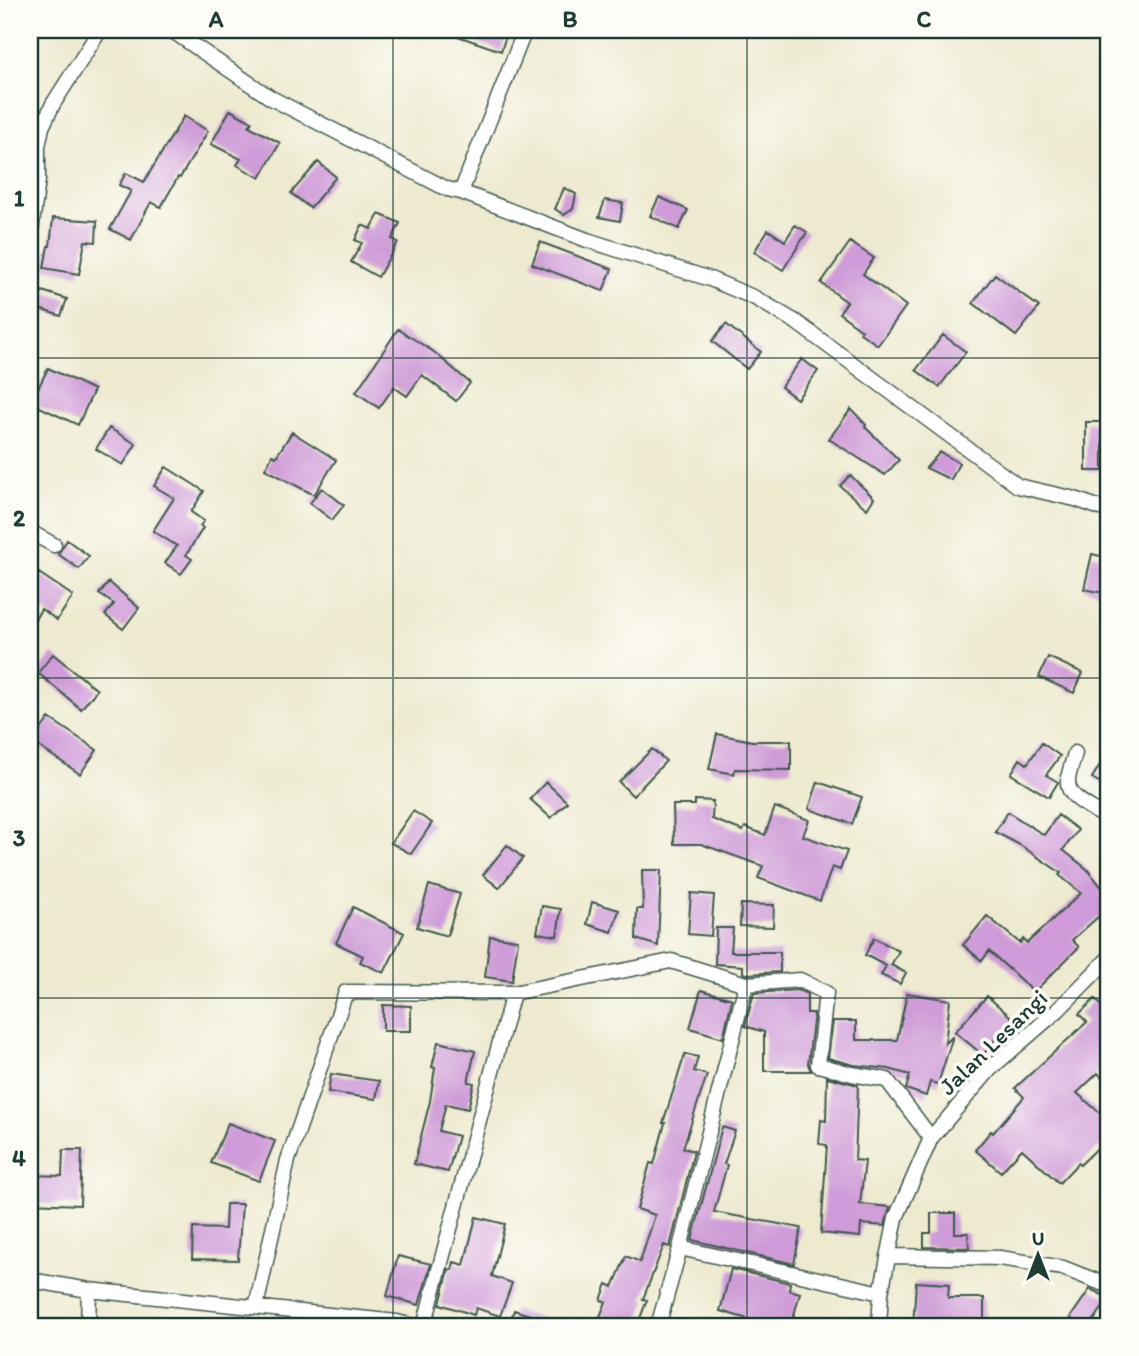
<svg xmlns="http://www.w3.org/2000/svg" width="1139" height="1356" viewBox="0 0 1139 1356" font-family="Itim,sans-serif">
<style>
.building{fill:#cf9bd8}
.lines{fill:none;stroke-linecap:round;stroke-linejoin:round}
.minor-casing{stroke:#3e574b;stroke-width:17}
.minor{stroke:#fff;stroke-width:14}
.grid{fill:none;stroke:#1f3d34;stroke-width:2;stroke-opacity:0.55}
.labels{text-anchor:middle;dominant-baseline:central;stroke-width:7;stroke-linejoin:round;paint-order:stroke}
.street-label{font-size:24px;fill:#1f3d34;stroke:#fdfcf7}
.neatline{fill:none;stroke:#1f3d34;stroke-width:2.5}
.grid-label{font-size:23px;text-anchor:middle;font-weight:bold;fill:#1f3d34}
</style>
<rect width="100%" height="100%" fill="#fdfcf7"/>
<filter id="ink" filterUnits="userSpaceOnUse"><feTurbulence type="fractalNoise" baseFrequency=".0143" numOctaves="2"/><feDisplacementMap in="SourceGraphic" scale="14" xChannelSelector="R" yChannelSelector="G"/><feConvolveMatrix kernelMatrix="1 2 1 2 8 2 1 2 1" color-interpolation-filters="sRGB"/></filter>
<filter id="wash" filterUnits="userSpaceOnUse"><feTurbulence type="fractalNoise" baseFrequency=".00686" numOctaves="4" result="noise"/><feDisplacementMap in="SourceGraphic" scale="28" xChannelSelector="R" yChannelSelector="G"/><feGaussianBlur stdDeviation="1.57" result="paint"/><feColorMatrix in="noise" values="0 0 0 0 0 0 0 0 0 0 0 0 0 0 0 0 0 1.4 0 .05"/><feComposite in="paint" operator="in"/></filter>
<g filter="url(#wash)">
<rect width="100%" height="100%" fill="#eeead0"/>
<g id="blocks">
<path class="building" d="M446,30H508L501,51L446,32Z
M230,110L252,122L249,126L280,143L260,178L237,165L241,159L211,144Z
M184,116L208,131L180,178L178,177L161,207L151,202L131,240L110,229L131,191L119,185L126,173L144,182Z
M318,162L336,177L310,208L291,193Z
M564,188L576,194L573,209L564,215L555,209Z
M659,197L688,210L679,229L650,216Z
M605,200L623,203L620,221L599,217Z
M379,214L400,223L392,239L398,242L378,277L351,262L362,243L355,240L362,225L371,229Z
M53,218L97,221L96,242L85,241L79,274L44,268L48,246H50Z
M795,225L807,232L783,270L754,252L768,230L785,241Z
M540,242L612,269L603,291L532,264Z
M850,242L874,258L863,274L906,306L878,345L860,333L862,330L839,313L847,302L821,283Z
M995,274L1039,307L1016,336L973,303Z
M42,291L67,299L61,316L36,308Z
M726,324L761,352L747,369L712,341Z
M398,329L434,352L470,383L456,401L422,375L407,396L394,387L379,408L356,392Z
M943,335L966,352L939,387L916,370Z
M802,359L818,371L797,399L781,387Z
M48,368L94,390L78,425L31,403Z
M851,409L866,425L865,427L899,460L885,475L829,439Z
M1086,422H1103V471H1086Z
M109,428L136,444L123,465L96,449Z
M292,432L336,460L314,495L265,469L272,455L276,457Z
M940,452L959,463L951,480L926,468Z
M166,467L204,491L191,512L204,521L200,526L203,528L186,555L192,559L181,574L165,563L177,546L153,531L174,498L154,486Z
M850,475L874,498L867,509L840,486Z
M322,488L344,505L332,520L310,503Z
M67,540L89,556L79,569L58,554Z
M1092,554L1109,558V594L1084,589Z
M39,573L73,596L57,620L41,609L30,628V587Z
M109,582L139,608L123,629L105,615L114,604L99,594Z
M53,654L97,690L81,709L38,673Z
M1048,657L1083,673L1074,693L1039,677Z
M49,718L97,750L80,774L32,742Z
M717,734L752,741H791V770L735,769L734,774L709,769Z
M1042,743L1060,756L1046,775L1058,782L1049,797L1011,774L1020,759L1027,764Z
M652,749L666,761L633,796L619,782Z
M1109,750V788L1092,778Z
M546,782L567,802L551,818L530,799Z
M818,782L862,797L852,824L809,809Z
M695,800L713,801L712,819L743,831L745,827L765,835L775,807L809,820L803,836L847,851L840,870L832,867L820,901L758,878L763,866L701,844H674L673,805H695Z
M413,811L432,823L411,854L391,843Z
M1008,812L1044,835L1058,815L1078,830L1063,850L1087,869L1109,896V930L1098,917L1072,940L1079,947L1034,992L989,951L982,961L963,945L987,916L1020,943L1023,939L1027,943L1081,893L1059,875L1061,873L1020,845L995,832Z
M507,845L523,858L499,888L483,875Z
M642,870H661L658,946L636,939L637,909H643Z
M429,885L460,894L447,936L417,927Z
M691,893L714,895L711,936L688,934Z
M592,902L619,910L612,932L587,924Z
M741,904L774,905L773,927L740,926Z
M542,906L561,909L557,936L537,933Z
M353,907L404,933L384,973L360,962L363,956L336,943Z
M716,928H733L731,952H780V972L747,974L743,973V966L715,964Z
M490,936L518,940L512,981L485,977Z
M874,938L899,951L891,965L906,973L900,984L881,975L886,966L865,955Z
M701,990L732,999L723,1038L690,1028Z
M798,990L807,994V1013H814L808,1064L811,1071H764V1032L745,1026L754,993Z
M907,993L950,1000L945,1044L953,1036L938,1084L930,1082L926,1096L906,1089L910,1075L889,1069L854,1065L828,1058L833,1021H856V1040H897Z
M987,996L1019,1024L1001,1043L996,1038L983,1055L955,1032Z
M1095,999L1109,1013V1071L1102,1078L1098,1073L1077,1093L1109,1121V1137L1080,1165L1078,1163L1059,1183L1022,1149L1001,1172L975,1150L991,1131L993,1133L1024,1097L1015,1088L1087,1022L1079,1014Z
M383,1005L411,1006V1031H383Z
M438,1042L475,1051L468,1082L474,1083L468,1109L446,1104L439,1131L458,1136L448,1172L414,1164L430,1101L435,1068L432,1067Z
M685,1054L698,1057L694,1071L707,1075L683,1148L694,1151L670,1247L664,1245L643,1299L647,1300L637,1326H596L606,1302L601,1300L607,1284L613,1287L626,1256L640,1262L655,1215L637,1209L650,1163L654,1164L665,1123H663Z
M331,1074L379,1081L376,1099L328,1092Z
M827,1077L858,1085L855,1160L865,1161L860,1204L890,1207L885,1226L861,1224L860,1237L821,1233L827,1145L819,1144L821,1120L826,1121Z
M228,1123L275,1141L259,1181L211,1163Z
M722,1127L735,1131L724,1164L727,1165L714,1212L801,1228L794,1264L692,1240Z
M63,1150H82L80,1205L30,1203V1175L62,1176Z
M226,1204H242L238,1260L192,1259L193,1228L225,1229Z
M931,1213H955V1233H968L969,1248L924,1247V1233H931Z
M476,1217L505,1224L492,1276L512,1283L500,1316L476,1308L474,1315L440,1304L449,1269L452,1270L454,1262L464,1265Z
M398,1256L431,1264L419,1305L387,1296Z
M731,1269L790,1283L789,1290L800,1293L791,1326H773L720,1311Z
M916,1282L949,1284L948,1298H984V1324L913,1326Z
M1090,1289L1109,1298L1090,1326H1083L1070,1318Z
M514,1310L556,1323L555,1326H509Z"/>
</g>
</g>
<g filter="url(#ink)">
<use href="#blocks" fill-opacity="0" stroke="#3e574b" stroke-width="2"/>
<g class="lines">
<g class="minor-casing">
<path id="minor" d="M171,30L271,98L447,189L461,192L587,240L710,279L755,298L796,322L1018,486L1075,499L1109,511
M461,192L525,30
M30,239L38,180V146L42,127L53,104L100,30
M30,532L54,545
M1075,753C1073,761 1069,771 1068,780C1066,800 1095,807 1109,821
M680,1248L881,1293
M888,1256L1000,1258L1063,1268L1109,1286
M30,1280L89,1290L397,1322L413,1326
M256,1307L288,1160L346,992L513,993L671,961L746,984L800,980L826,993L818,1065L852,1074L887,1080L931,1138
M88,1326L89,1290
M424,1326L513,993
M658,1326L680,1248L746,984
M879,1326L881,1293L896,1218L931,1138L992,1067L1057,1011L1109,958"/>
</g>
<use href="#minor" class="minor"/>
</g>
</g>
<path class="grid" d="M393,30V1326M747,30V1326M30,358H1109M30,678H1109M30,998H1109"/>
<g class="labels">
<g class="street-label">
<text transform="translate(993 1042) rotate(-44)">Jalan Lesangi</text>
</g>
</g>
<rect width="1139" height="1356" fill="none" stroke="#fdfcf7" stroke-width="77"/>
<g transform="translate(1038 1255)" stroke="#fdfcf7" stroke-width="5" paint-order="stroke">
<path d="M0-5L12 26L0 18L-12 26Z" fill="#1f3d34"/>
<text y="-10" font-size="19" font-weight="bold" text-anchor="middle" fill="#1f3d34">U</text>
</g>
<rect x="38" y="38" width="1062" height="1280" class="neatline"/>
<g class="grid-label">
<text x="216" y="27">A</text>
<text x="570" y="27">B</text>
<text x="924" y="27">C</text>
<text x="19" y="206">1</text>
<text x="19" y="526">2</text>
<text x="19" y="846">3</text>
<text x="19" y="1166">4</text>
</g>
</svg>
